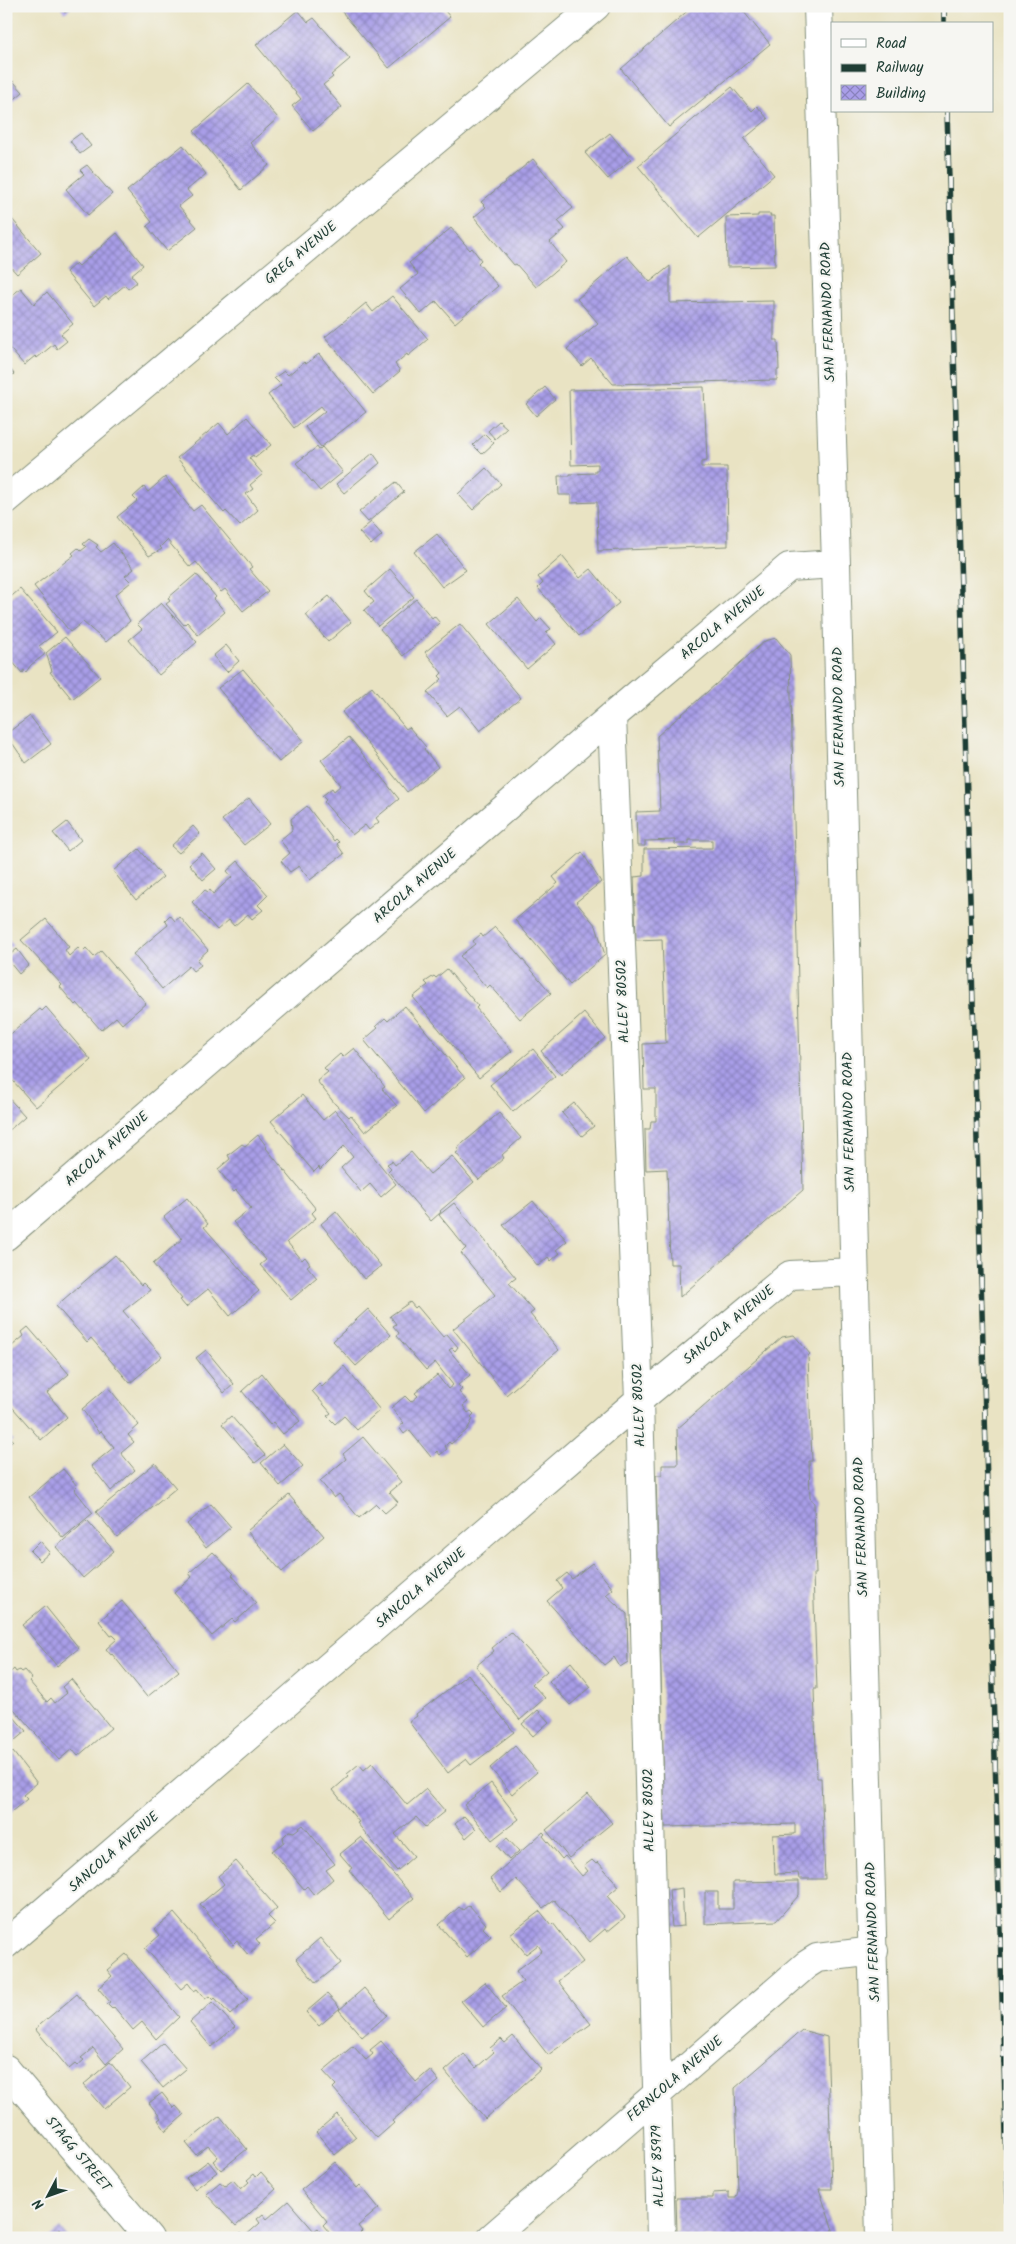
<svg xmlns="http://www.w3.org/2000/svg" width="1016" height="2244" viewBox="0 0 1016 2244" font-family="Kalam,sans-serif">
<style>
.building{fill:url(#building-cross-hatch)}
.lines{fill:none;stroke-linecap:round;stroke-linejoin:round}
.minor-casing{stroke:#84907c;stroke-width:30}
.minor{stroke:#fff;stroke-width:28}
.rail-casing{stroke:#1f3d34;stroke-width:5.5}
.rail{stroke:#f6f6f2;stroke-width:4;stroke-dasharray:11;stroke-linecap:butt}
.labels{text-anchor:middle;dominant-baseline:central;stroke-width:4.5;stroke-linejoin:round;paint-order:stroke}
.street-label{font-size:14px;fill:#1f3d34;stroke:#f6f6f2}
</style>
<defs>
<pattern id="building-cross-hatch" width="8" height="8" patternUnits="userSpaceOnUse" patternTransform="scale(1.25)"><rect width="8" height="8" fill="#a99ee8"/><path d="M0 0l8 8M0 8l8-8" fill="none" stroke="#8982bd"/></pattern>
</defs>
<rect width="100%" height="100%" fill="#f6f6f2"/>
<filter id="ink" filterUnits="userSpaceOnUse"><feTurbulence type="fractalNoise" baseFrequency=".02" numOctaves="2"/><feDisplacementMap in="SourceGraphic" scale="10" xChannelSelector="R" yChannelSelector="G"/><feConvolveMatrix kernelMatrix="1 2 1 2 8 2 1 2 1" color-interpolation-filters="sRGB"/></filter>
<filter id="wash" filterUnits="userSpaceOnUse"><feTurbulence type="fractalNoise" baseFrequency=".0096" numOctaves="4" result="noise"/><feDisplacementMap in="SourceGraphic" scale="20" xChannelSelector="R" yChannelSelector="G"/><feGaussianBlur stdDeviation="1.12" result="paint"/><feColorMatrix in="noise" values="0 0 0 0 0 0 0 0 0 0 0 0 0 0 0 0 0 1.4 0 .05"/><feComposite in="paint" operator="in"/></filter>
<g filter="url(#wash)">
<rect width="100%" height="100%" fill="#e9e3c3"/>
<g id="blocks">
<path class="building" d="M60,6H73L65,13Z
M337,6H441L450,17L389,68Z
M693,6H739L770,44L669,127L621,69Z
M298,10L308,22L314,18L350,59L331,75L333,77L323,85L342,107L313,131L292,106L301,99L256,45Z
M13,81L23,92L10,103L6,98V87Z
M248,84L278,118L250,143L269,165L241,190L194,131Z
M732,87L752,111L757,106L768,119L744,139L774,175L698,238L638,166Z
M81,133L91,146L80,154L70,141Z
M610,133L631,159L608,179L585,153Z
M183,145L206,174L187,190L192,196L179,206L197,227L167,251L147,226L152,222L127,191Z
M533,159L573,208L558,221L565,229L550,242L566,262L536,287L516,264L514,265L474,217L486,207L481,202Z
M87,165L112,194L88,215L66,189L84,174L80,170Z
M6,171L12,177L6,182Z
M6,212L41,253L17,274L6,262Z
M758,214H771L770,216H774L775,266L727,267L726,217L758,216Z
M451,228L470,250L472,248L481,260L478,263L498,286L455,323L436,301L421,314L400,289L418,274L409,263Z
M117,233L143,265L131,275L137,282L128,289L125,285L108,299L106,296L94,306L66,272L76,263L79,266Z
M627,256L650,282L670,266V303L774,301V340H778L779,370H777V380L613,384L591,358L582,366L567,349L598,323L577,299Z
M21,288L34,304L47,292L73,324L61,334L67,341L57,349L54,344L37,358L35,356L24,365L6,344V300Z
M392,296L428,339L408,356L407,354L395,364L400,371L373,394L325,337L366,303L373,312Z
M319,354L366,412L321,447L305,427L325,411L321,406L294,428L268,395L281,385L274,378L284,371L288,375L304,362L306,364Z
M6,364L14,374L6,380Z
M545,387L555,399L536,416L526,404Z
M704,387L707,461L701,462V467H727L728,546L598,551L597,502L571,503V495H559L558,476H570V474L595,473V470H598V464L571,465L569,390Z
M247,417L271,445L255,458L253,455L249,458L263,474L250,485L253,489L246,494L258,510L240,526L226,511L224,513L177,458L219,423L228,434Z
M499,421L507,428L495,439L488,431Z
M485,434L494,443L482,454L473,445Z
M317,447L319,450L322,447L343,472L320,491L296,463Z
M373,453L380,463L344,493L336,484Z
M486,468L501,484L473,510L458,494Z
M165,477L193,511L201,505L252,567L249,569L268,591L243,611L225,589L221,592L196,562L190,567L167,540L160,547L162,549L149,556L117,517L137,501L133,497L144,487L148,492Z
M396,482L404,492L368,522L359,512Z
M371,522L382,535L371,545L359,532Z
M437,534L466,570L442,587L414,552Z
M89,539L98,545L96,547L101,552L113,543L134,569L125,576L131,582L115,595L130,621L106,642L83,622L70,632L34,586L74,555L72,553L78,548L81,551L86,547L83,544Z
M562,556L580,578L591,569L619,603L579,636L538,588L543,583L538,577Z
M390,569L414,597L378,626L364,610L374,602L365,591Z
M195,575L198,576L216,597L214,599L225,612L198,635L187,622L184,625L166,604L170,601L168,598Z
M20,589L57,632L39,646L45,653L44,655L31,665L26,672L24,670L22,673L6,654V601Z
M329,596L351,622L328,642L306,615Z
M416,599L432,618L434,616L440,623L403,656L380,629Z
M518,599L537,622L541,618L551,629L546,632L556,644L527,669L489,624Z
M161,603L197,642L159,675L129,640L142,629L137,624Z
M460,624L521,698L480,731L460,706L447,716L427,692L442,679L439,676L442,673L425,652Z
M65,637L100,677L72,699L50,672L52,671L46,653Z
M776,638L790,655L803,1190L680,1297L679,1264H670L667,1169L646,1170L645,1129H650L651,1121H656V1089H644L643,1044L666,1043L662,939L636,940L634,877L644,876V849L712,848V840H689V844H675V840L645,841V846H637L636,812L660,811L657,736L765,641Z
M226,645L239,661L227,672L213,656Z
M243,669L304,741L279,762L218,688Z
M372,687L406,729L409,727L426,747L424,749L438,767L407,792L342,712Z
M30,716L51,744L26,763L6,734Z
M349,737L399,799L376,818L379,822L369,830L365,825L352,835L324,802L326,800L322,796L332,788L334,791L341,785L321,760Z
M249,798L270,824L244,845L222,820Z
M307,806L334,841L336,839L339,842L337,844L344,854L310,880L299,866L290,872L281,861L290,853L280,840L292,830L291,819Z
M67,822L81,840L68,851L53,833Z
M193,826L200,834L179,853L171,846Z
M139,849L163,877L136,900L113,871Z
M582,852L601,882L576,902L596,926L605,955L570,985L515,920L558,883L553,877Z
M202,853L216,869L203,880L189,864Z
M238,861L268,895L258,905L263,910L252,919L248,914L234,926L229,920L217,930L192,902L205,890L208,892L210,890L213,894L232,877L227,871Z
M170,915L175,921L180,917L208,950L197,960L201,965L193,971L189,966L162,989L133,954L168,925L165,920Z
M46,919L69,947L65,950L69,956L78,948L82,952L86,948L94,957L101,951L146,1003L122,1024L116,1017L101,1030L77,1003L75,1005L60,987L62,985L21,940Z
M495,927L551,993L520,1019L490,985L487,988L460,956L475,944L473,941L481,934L483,937Z
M6,937L13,945L6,950Z
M17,949L29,965L19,974L6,958Z
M447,969L478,1006L476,1008L512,1051L479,1078L413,997L428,985L425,982L434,976L436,978Z
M405,1006L465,1078L424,1113L364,1040L378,1028L376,1026L385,1018L388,1021Z
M46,1007L91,1060L36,1107L6,1073V1038L40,1009L42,1011Z
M584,1013L605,1038L561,1075L541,1051Z
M354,1048L385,1087L382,1089L397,1106L365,1132L351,1115L349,1117L335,1104L317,1081L328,1072L324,1068L340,1054L343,1057Z
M533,1049L555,1076L513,1112L490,1085Z
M6,1095L25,1116L6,1133Z
M302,1095L323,1120L335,1110L396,1184L381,1197L370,1184L361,1192L341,1168L353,1157L344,1146L320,1170L319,1167L314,1172L271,1121Z
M574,1103L594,1126L582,1136L562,1113Z
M499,1113L521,1138L502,1155L504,1158L479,1180L456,1153L459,1151L457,1148Z
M258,1135L267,1147L266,1148L316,1209L312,1213L316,1218L287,1242L302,1260L305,1257L310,1264L307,1266L317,1278L291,1300L260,1265L266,1260L233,1222L251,1208L236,1190L234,1192L230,1187L231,1186L218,1169L230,1159L228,1155L242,1144L245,1146Z
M411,1152L430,1174L452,1156L474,1182L440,1211L441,1212L431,1221L388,1171L391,1168L387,1164L392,1161L395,1165Z
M187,1198L208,1224L204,1227L259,1291L230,1316L208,1289L186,1307L180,1300L182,1299L153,1264L182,1239L164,1217Z
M533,1201L567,1241L556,1250L560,1253L551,1261L548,1257L538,1266L503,1225Z
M454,1203L516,1278L509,1283L534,1311L530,1314L559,1350L506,1395L453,1329L495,1295L461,1253L466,1248L439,1215Z
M336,1211L381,1266L364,1279L321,1224Z
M115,1255L141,1285L143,1283L150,1290L123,1311L162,1356L130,1383L91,1338L87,1342L56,1306Z
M410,1302L415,1308L417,1306L443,1337L447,1334L458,1347L455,1351L452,1348L449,1350L470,1375L458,1385L462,1389L459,1392L468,1402L463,1406L468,1413L471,1411L474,1414L471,1417L473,1419L467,1430L451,1444L449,1442L445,1446L447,1449L440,1455L437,1451L431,1457L409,1430L404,1434L399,1427L404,1423L391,1408L405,1396L411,1402L418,1396L415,1393L437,1375L448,1389L453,1385L435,1362L426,1370L397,1336L399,1333L393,1326L396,1324L390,1316Z
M368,1309L391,1335L356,1366L333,1341Z
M28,1327L69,1374L47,1393L67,1417L41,1440L6,1400V1351L24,1336L22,1332Z
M794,1335L810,1354L808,1356L812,1461H809L810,1498L814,1503L816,1574H813L817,1689H814L817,1778H821L825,1879H799L798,1873L775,1874L773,1835L795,1834V1824L665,1827L656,1475H662V1465H678L677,1429L782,1337Z
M206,1350L234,1384L224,1393L196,1358Z
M344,1366L380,1410L357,1430L344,1416L335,1424L327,1416L331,1413L312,1391L319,1384L322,1387Z
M262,1373L300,1421L283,1434L273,1422L270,1425L242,1391Z
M108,1387L139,1425L128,1435L134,1442L121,1453L135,1470L111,1491L91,1466L114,1447L101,1431L99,1433L82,1409Z
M231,1416L265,1455L255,1463L222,1424Z
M6,1432L13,1440L6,1446Z
M363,1437L401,1482L389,1492L398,1502L385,1513L376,1504L359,1518L339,1494L334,1498L320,1481L346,1459L343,1454Z
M283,1444L303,1466L280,1486L261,1463Z
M155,1463L176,1488L117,1537L96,1512Z
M63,1469L77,1486L74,1489L93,1513L63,1538L29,1497Z
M289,1495L324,1536L282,1572L247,1531Z
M211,1504L231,1527L206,1548L187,1524Z
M87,1520L114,1551L83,1578L56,1547Z
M40,1541L50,1552L40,1561L30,1551Z
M213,1552L234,1574L232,1575L256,1603L235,1622L232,1619L212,1636L174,1593L192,1577L189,1573Z
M592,1563L613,1589L606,1595L627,1614L628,1662L620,1667L614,1657L604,1665L547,1601L562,1588L557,1581L567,1573L572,1579Z
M122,1601L179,1671L147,1697L112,1654L111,1655L106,1649L117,1639L113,1635L111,1636L99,1621Z
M45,1606L79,1648L57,1666L22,1625Z
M511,1632L547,1671L532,1684L545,1698L520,1720L476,1666L494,1651L492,1648Z
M571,1662L591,1687L570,1705L549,1681Z
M14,1669L16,1672L19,1670L21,1672L24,1670L32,1679L29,1681L47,1702L51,1698L55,1703L67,1693L62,1687L71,1679L111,1728L78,1756L72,1749L59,1760L6,1700V1682L9,1680L6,1676Z
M468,1674L514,1732L471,1765L466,1759L448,1773L409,1722L417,1716L416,1714Z
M6,1708L26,1731L8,1746L6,1744Z
M538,1710L549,1722L533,1736L522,1724Z
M515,1746L537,1772L512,1794L490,1768Z
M13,1752L37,1783L23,1795L27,1799L6,1816V1757Z
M372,1763L407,1805L426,1789L445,1811L425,1827L416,1817L395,1834L414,1856L397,1871L357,1823L359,1822L333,1790L349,1776L347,1774L359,1764L364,1770Z
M491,1783L519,1819L492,1840L464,1805Z
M588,1794L612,1823L569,1858L546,1830Z
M464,1816L476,1829L466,1838L455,1824Z
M303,1825L335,1864L326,1870L333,1879L314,1895L307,1886L304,1889L272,1851L284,1842L283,1837L289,1831L294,1832Z
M543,1832L545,1834L543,1836L562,1859L565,1856L582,1876L588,1871L584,1866L592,1860L596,1864L598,1862L619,1886L607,1896L625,1917L607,1932L605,1929L590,1942L554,1900L543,1908L516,1879L501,1892L490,1879Z
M361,1837L414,1898L389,1919L349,1870L352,1868L340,1854Z
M507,1838L519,1851L509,1860L497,1846Z
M236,1861L277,1908L268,1916L275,1923L256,1939L260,1944L248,1955L237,1941L233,1945L200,1904L224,1884L218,1876Z
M799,1881V1895L776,1921L705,1924V1892H718V1909H733V1882Z
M682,1888L684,1926L672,1927L669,1890Z
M469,1905L486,1924L483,1928L491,1936L467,1957L439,1925L459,1907L463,1910Z
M540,1911L551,1925L553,1923L583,1962L558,1981L591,2024L548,2055L502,1996L523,1981L516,1971L542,1951L538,1945L526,1954L510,1934Z
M174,1913L248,1999L230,2015L215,1998L213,2000L209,1996L205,1999L197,1989L194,1991L188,1983L181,1989L145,1948L160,1935L155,1929Z
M320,1938L341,1963L316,1983L296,1959Z
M126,1954L179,2017L156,2039L142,2022L133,2030L114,2007L112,2009L107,2004L110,2002L98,1988L112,1976L107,1970Z
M485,1982L506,2008L483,2027L461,2001Z
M364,1988L387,2015L362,2037L339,2010Z
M77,1994L123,2049L106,2064L93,2048L81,2058L84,2060L77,2066L75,2064L69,2069L35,2029Z
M327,1994L340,2008L319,2026L306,2012Z
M212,2002L235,2027L211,2047L190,2022Z
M802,2030L827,2037L832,2189H819L833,2230V2238H674V2233H677L676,2198H713V2193L729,2192V2198H736L738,2191L735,2088Z
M513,2036L541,2069L485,2119L445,2071L464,2054L476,2068L494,2052L490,2048L501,2039L505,2043Z
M381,2041L416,2082L430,2070L439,2081L392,2121L394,2123L377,2138L333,2088L336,2085L323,2071L353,2046L366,2060L373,2054L370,2050Z
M163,2043L186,2069L163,2088L141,2062Z
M110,2062L130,2087L104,2109L83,2085Z
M162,2093L174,2108L176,2106L184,2115L166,2131L158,2120L161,2118L149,2103Z
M337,2114L356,2137L335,2155L316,2132Z
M220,2116L247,2149L221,2170L213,2161L218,2157L208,2146L196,2155L186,2143Z
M208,2161L217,2172L195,2189L186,2178Z
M335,2162L357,2188L360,2185L379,2208L358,2226L362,2231L355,2238H334L323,2225L327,2221L301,2190Z
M261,2172L276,2189L236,2226L206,2194L220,2182L225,2186L233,2180L241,2189L249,2182L247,2180L254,2174L256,2177Z
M288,2201L314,2231L318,2228L326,2238H236L241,2233L244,2237L260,2223L257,2219L263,2214L267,2219Z
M60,2228L68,2238H48Z
M623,2231L629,2238H615Z"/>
</g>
</g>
<g filter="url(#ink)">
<use href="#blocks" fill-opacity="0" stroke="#84907c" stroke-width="1"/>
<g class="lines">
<g class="minor-casing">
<path id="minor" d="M818,6L836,564L880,2238
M6,500L596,6
M612,716L639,1400L661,2238
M6,1236L612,716L789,567L836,564
M6,1944L639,1400L790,1275L853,1272
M6,2069L149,2238
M491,2238L806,1965L817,1958L874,1951"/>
</g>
<use href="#minor" class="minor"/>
<g class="rail-casing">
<path id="rail" d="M944,6V24
M947,111L1009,2238"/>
</g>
<use href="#rail" class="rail"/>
</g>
</g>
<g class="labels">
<g class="street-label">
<text transform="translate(301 253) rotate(-40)">GREG AVENUE</text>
<text transform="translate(828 312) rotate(-92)">SAN FERNANDO ROAD</text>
<text transform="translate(723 623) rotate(-40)">ARCOLA AVENUE</text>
<text transform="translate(839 717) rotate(-91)">SAN FERNANDO ROAD</text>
<text transform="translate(415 886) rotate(-41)">ARCOLA AVENUE</text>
<text transform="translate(623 1001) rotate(-92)">ALLEY 80502</text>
<text transform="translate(849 1122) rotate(-91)">SAN FERNANDO ROAD</text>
<text transform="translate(107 1149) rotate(-41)">ARCOLA AVENUE</text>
<text transform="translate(729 1325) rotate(-40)">SANCOLA AVENUE</text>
<text transform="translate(639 1405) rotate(-92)">ALLEY 80502</text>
<text transform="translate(861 1527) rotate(-92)">SAN FERNANDO ROAD</text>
<text transform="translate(421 1588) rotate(-41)">SANCOLA AVENUE</text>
<text transform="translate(649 1810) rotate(-91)">ALLEY 80502</text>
<text transform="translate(114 1852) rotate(-41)">SANCOLA AVENUE</text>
<text transform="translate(873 1932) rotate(-92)">SAN FERNANDO ROAD</text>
<text transform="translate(675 2079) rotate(-41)">FERNCOLA AVENUE</text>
<text transform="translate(78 2154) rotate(50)">STAGG STREET</text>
<text transform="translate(658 2166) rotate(-92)">ALLEY 85979</text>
</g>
</g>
<rect width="1016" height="2244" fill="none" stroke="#f6f6f2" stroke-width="25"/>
<rect x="831" y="22" width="162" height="90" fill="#f6f6f2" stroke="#a0aca6"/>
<rect x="841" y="39" width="25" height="8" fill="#ffffff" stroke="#a0aca6"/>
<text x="876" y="48" font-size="15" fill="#1f3d34">Road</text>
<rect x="841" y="64" width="25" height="8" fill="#1f3d34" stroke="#a0aca6"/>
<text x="876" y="72" font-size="15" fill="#1f3d34">Railway</text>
<rect x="841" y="85" width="25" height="15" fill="url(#building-cross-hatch)" stroke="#a0aca6"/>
<text x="876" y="98" font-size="15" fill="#1f3d34">Building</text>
<g transform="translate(48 2196) rotate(229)" stroke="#f6f6f2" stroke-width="4" paint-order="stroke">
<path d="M0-4L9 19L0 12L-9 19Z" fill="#1f3d34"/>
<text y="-8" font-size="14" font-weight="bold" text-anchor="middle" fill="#1f3d34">N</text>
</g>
</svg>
